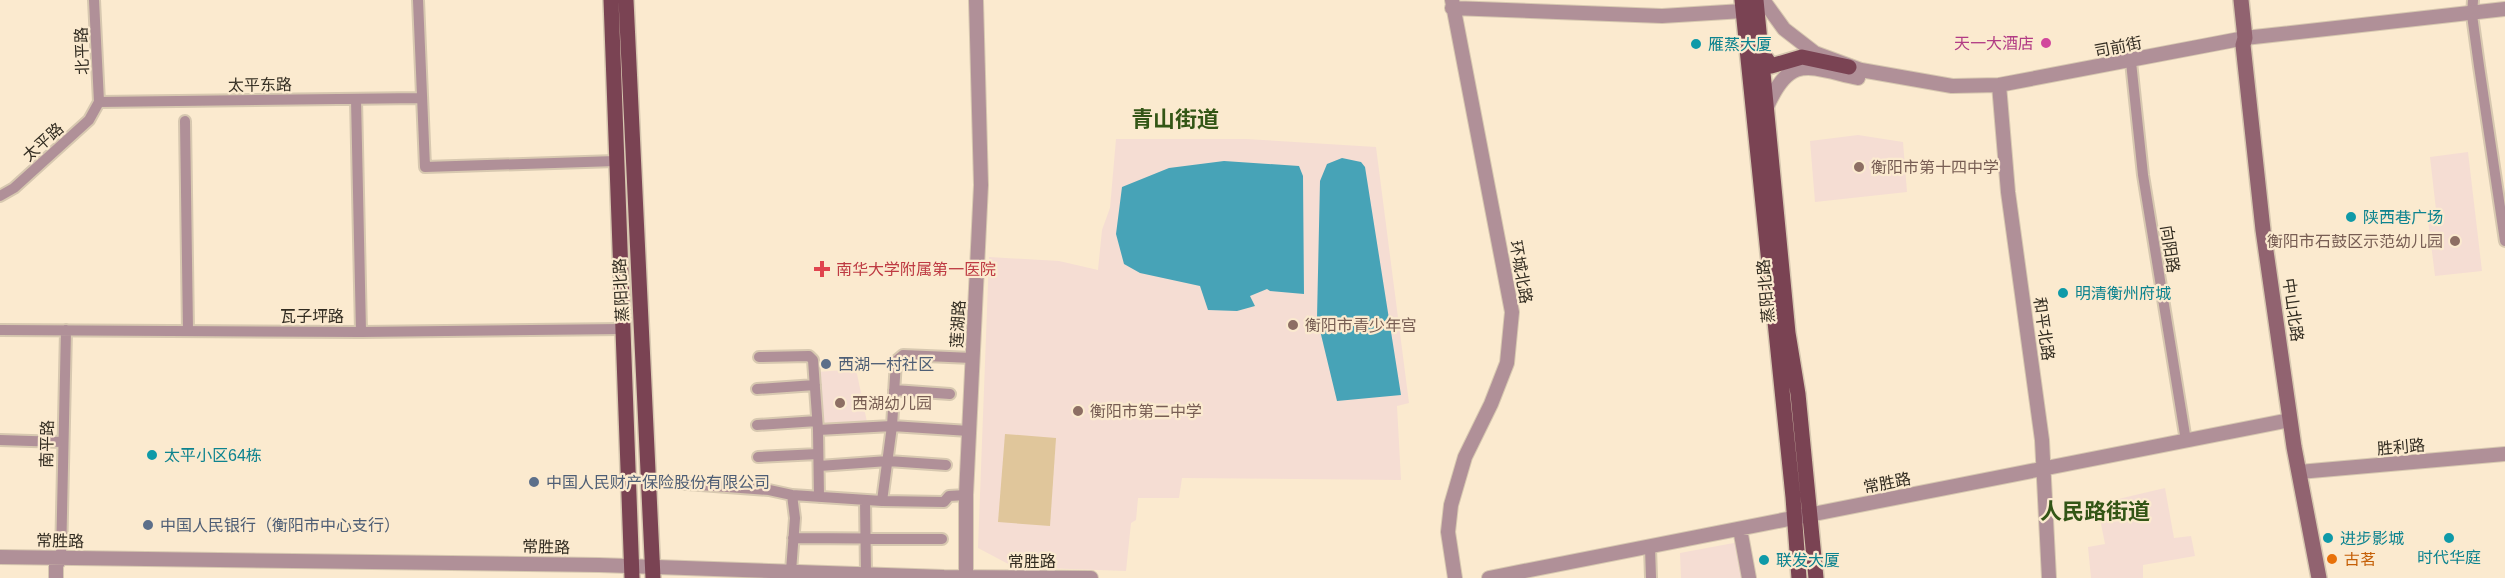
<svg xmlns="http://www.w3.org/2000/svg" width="2505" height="578" viewBox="0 0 2505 578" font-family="Arial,'Noto Sans SC',sans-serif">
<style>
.education{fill:#f5ddd3}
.green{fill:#e0c69b}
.water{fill:#47a3b7}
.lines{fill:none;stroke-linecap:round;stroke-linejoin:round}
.minor-casing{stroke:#d7c8b0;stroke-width:14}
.tertiary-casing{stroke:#d7c8b0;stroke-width:16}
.secondary-casing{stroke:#d7c8b0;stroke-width:18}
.primary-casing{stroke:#d7c8b0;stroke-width:18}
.minor{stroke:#b09098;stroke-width:10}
.tertiary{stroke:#b09098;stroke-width:14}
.secondary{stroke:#916370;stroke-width:15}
.primary{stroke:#7a4353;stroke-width:15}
.hotel-dot{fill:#d1479c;stroke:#fbeacf;stroke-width:2}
.culture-dot{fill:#0f9aa8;stroke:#fbeacf;stroke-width:2}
.education-dot{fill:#8d6e63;stroke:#fbeacf;stroke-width:2}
.health-dot{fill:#e0444e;stroke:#fbeacf;stroke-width:2}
.service-dot{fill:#5c6f8a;stroke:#fbeacf;stroke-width:2}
.food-dot{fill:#e8710a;stroke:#fbeacf;stroke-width:2}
.labels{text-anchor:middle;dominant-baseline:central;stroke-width:4.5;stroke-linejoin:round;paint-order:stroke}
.hotel-label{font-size:16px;fill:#b23c85;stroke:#fbeacf;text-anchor:end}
.culture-label{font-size:16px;fill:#0d838f;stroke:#fbeacf;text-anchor:start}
.street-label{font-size:16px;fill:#322c21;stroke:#fbeacf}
.education-label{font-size:16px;fill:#785e54;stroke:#fbeacf;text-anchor:start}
.health-label{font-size:16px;fill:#be3a42;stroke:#fbeacf;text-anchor:start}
.service-label{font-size:16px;fill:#4e5e75;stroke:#fbeacf;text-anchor:start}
.food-label{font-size:16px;fill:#c56008;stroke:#fbeacf;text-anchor:start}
.district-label{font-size:22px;font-weight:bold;fill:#335616;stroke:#fbeacf}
</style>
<rect width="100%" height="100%" fill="#fbeacf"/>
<path class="education" d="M1858,135L1903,142L1907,192L1815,202L1810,141Z
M1116,139H1246L1376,147L1409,403L1397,406L1401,480L1182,478L1179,498H1138L1136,520L1131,523L1126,571L1014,567L978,548L989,257L1059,261L1098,270L1102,230L1110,208Z
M2468,152L2482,271L2435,276L2427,212L2436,210L2430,157Z
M856,369L867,422L820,424L817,372Z
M2165,488L2174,538L2191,536L2195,556L2143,565V578H2091L2088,547L2105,544L2097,504Z
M1739,542L1745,578H1681L1680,553Z"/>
<path class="green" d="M1005,434L1056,438L1050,526L998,522Z"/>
<path class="water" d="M1342,158L1361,162L1365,167L1401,395L1337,401L1317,318L1320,181L1327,164Z
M1224,161L1299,166L1303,176L1304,294L1270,291L1267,289L1250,296L1255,306L1237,311L1208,310L1200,286L1140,273L1124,264L1116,234L1122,187L1169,168Z"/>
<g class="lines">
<g class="minor-casing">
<path id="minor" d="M94,0L99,102
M418,0L425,167L616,161
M2473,0L2472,15L2479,66L2505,241
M2131,62L2143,175L2186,441
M356,99L361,332
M99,102L421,98
M185,121L188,331
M0,196L14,188L89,120L99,102
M0,330L361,332L623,329
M759,357L809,356L813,360L818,430L819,497
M757,389L815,385
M894,390L950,394
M757,425L817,421
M818,430L892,426L969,431
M0,440L62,442
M758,457L818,454
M819,466L888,461L946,465
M647,481L769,490L792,495L882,501L944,502L949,496L966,495
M865,500L866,574
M882,501L892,426L896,361L903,355L972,358
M793,538L942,539
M1650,547L1651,578
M61,558L66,330
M791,571L795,518L792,495"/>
</g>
<g class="tertiary-casing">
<path id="tertiary" d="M1452,0L1512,312L1507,363L1491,404L1465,457L1451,505L1448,532L1455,578
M1763,0L1784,29L1815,53L1861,70L1952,86L1999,85L2245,38L2505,9
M1452,8L1662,16L1743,11
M1999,85L2008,192L2042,440L2049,578
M1766,109C1790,53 1808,67 1858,78
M2299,472L2505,454
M1740,529L1749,578
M0,557L599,565L944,577L1091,578
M56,578V565L61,558
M966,578V495L981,185L976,0
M1489,578L2290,420"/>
</g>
<g class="secondary-casing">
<path id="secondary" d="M2241,0L2245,38L2243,45L2263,230L2294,447L2319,578"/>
</g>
<g class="primary-casing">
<path id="primary" d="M611,0L632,578
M626,0L653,578
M1742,0L1793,497L1799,578
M1756,0L1788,333L1798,394L1816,578
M1761,51L1771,66L1802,57L1849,67"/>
</g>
<use href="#minor" class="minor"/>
<use href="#tertiary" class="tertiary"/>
<use href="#secondary" class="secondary"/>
<use href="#primary" class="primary"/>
</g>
<circle class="hotel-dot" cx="2046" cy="43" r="6"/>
<g class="culture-dot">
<circle cx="1696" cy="44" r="6"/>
<circle cx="2351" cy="217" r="6"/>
<circle cx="2063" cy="293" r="6"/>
<circle cx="152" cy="455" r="6"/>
<circle cx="2328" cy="538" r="6"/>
<circle cx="2449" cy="538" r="6"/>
<circle cx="1764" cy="560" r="6"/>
</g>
<g class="education-dot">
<circle cx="1859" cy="167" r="6"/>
<circle cx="2455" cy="241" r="6"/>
<circle cx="1293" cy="325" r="6"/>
<circle cx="840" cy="403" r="6"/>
<circle cx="1078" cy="411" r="6"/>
</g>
<path class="health-dot" d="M819 260h6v6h6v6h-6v6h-6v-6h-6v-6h6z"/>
<g class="service-dot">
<circle cx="826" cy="364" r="6"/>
<circle cx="534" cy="482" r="6"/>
<circle cx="148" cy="525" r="6"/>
</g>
<circle class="food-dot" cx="2332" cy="559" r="6"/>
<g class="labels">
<g class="hotel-label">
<text x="2034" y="43">天一大酒店</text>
</g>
<g class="culture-label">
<text x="1708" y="44">雁蒸大厦</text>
<text x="2363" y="217">陕西巷广场</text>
<text x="2075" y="293">明清衡州府城</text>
<text x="164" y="455">太平小区64栋</text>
<text x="2340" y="538">进步影城</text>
<text x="2449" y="557" text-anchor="middle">时代华庭</text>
<text x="1776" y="560">联发大厦</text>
</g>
<g class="street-label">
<text transform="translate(2118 47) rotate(-11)">司前街</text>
<text transform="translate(82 51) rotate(-92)">北平路</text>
<text transform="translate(260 85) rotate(-1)">太平东路</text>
<text transform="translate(43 142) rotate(-42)">太平路</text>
<text transform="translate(2170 249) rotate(81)">向阳路</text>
<text transform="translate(1521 272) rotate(80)">环城北路</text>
<text transform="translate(621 290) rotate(-93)">蒸阳北路</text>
<text transform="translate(1766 291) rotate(-95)">蒸阳北路</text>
<text transform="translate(2293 310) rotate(82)">中山北路</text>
<text x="312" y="316">瓦子坪路</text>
<text transform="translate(958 324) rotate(-87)">莲湖路</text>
<text transform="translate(2044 329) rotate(82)">和平北路</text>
<text transform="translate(47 444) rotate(-89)">南平路</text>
<text transform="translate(2401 447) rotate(-5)">胜利路</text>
<text transform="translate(1887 483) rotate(-11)">常胜路</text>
<text transform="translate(60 541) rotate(1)">常胜路</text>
<text transform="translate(546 547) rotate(1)">常胜路</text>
<text x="1032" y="561">常胜路</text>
</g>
<g class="education-label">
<text x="1871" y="167">衡阳市第十四中学</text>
<text x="2443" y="241" text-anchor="end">衡阳市石鼓区示范幼儿园</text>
<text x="1305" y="325">衡阳市青少年宫</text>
<text x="852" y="403">西湖幼儿园</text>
<text x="1090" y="411">衡阳市第二中学</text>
</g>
<g class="health-label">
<text x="836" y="269">南华大学附属第一医院</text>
</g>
<g class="service-label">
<text x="838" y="364">西湖一村社区</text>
<text x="546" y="482">中国人民财产保险股份有限公司</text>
<text x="160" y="525">中国人民银行（衡阳市中心支行）</text>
</g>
<g class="food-label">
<text x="2344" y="559">古茗</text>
</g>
<g class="district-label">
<text x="1175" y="119">青山街道</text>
<text x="2095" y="511">人民路街道</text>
</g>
</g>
</svg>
